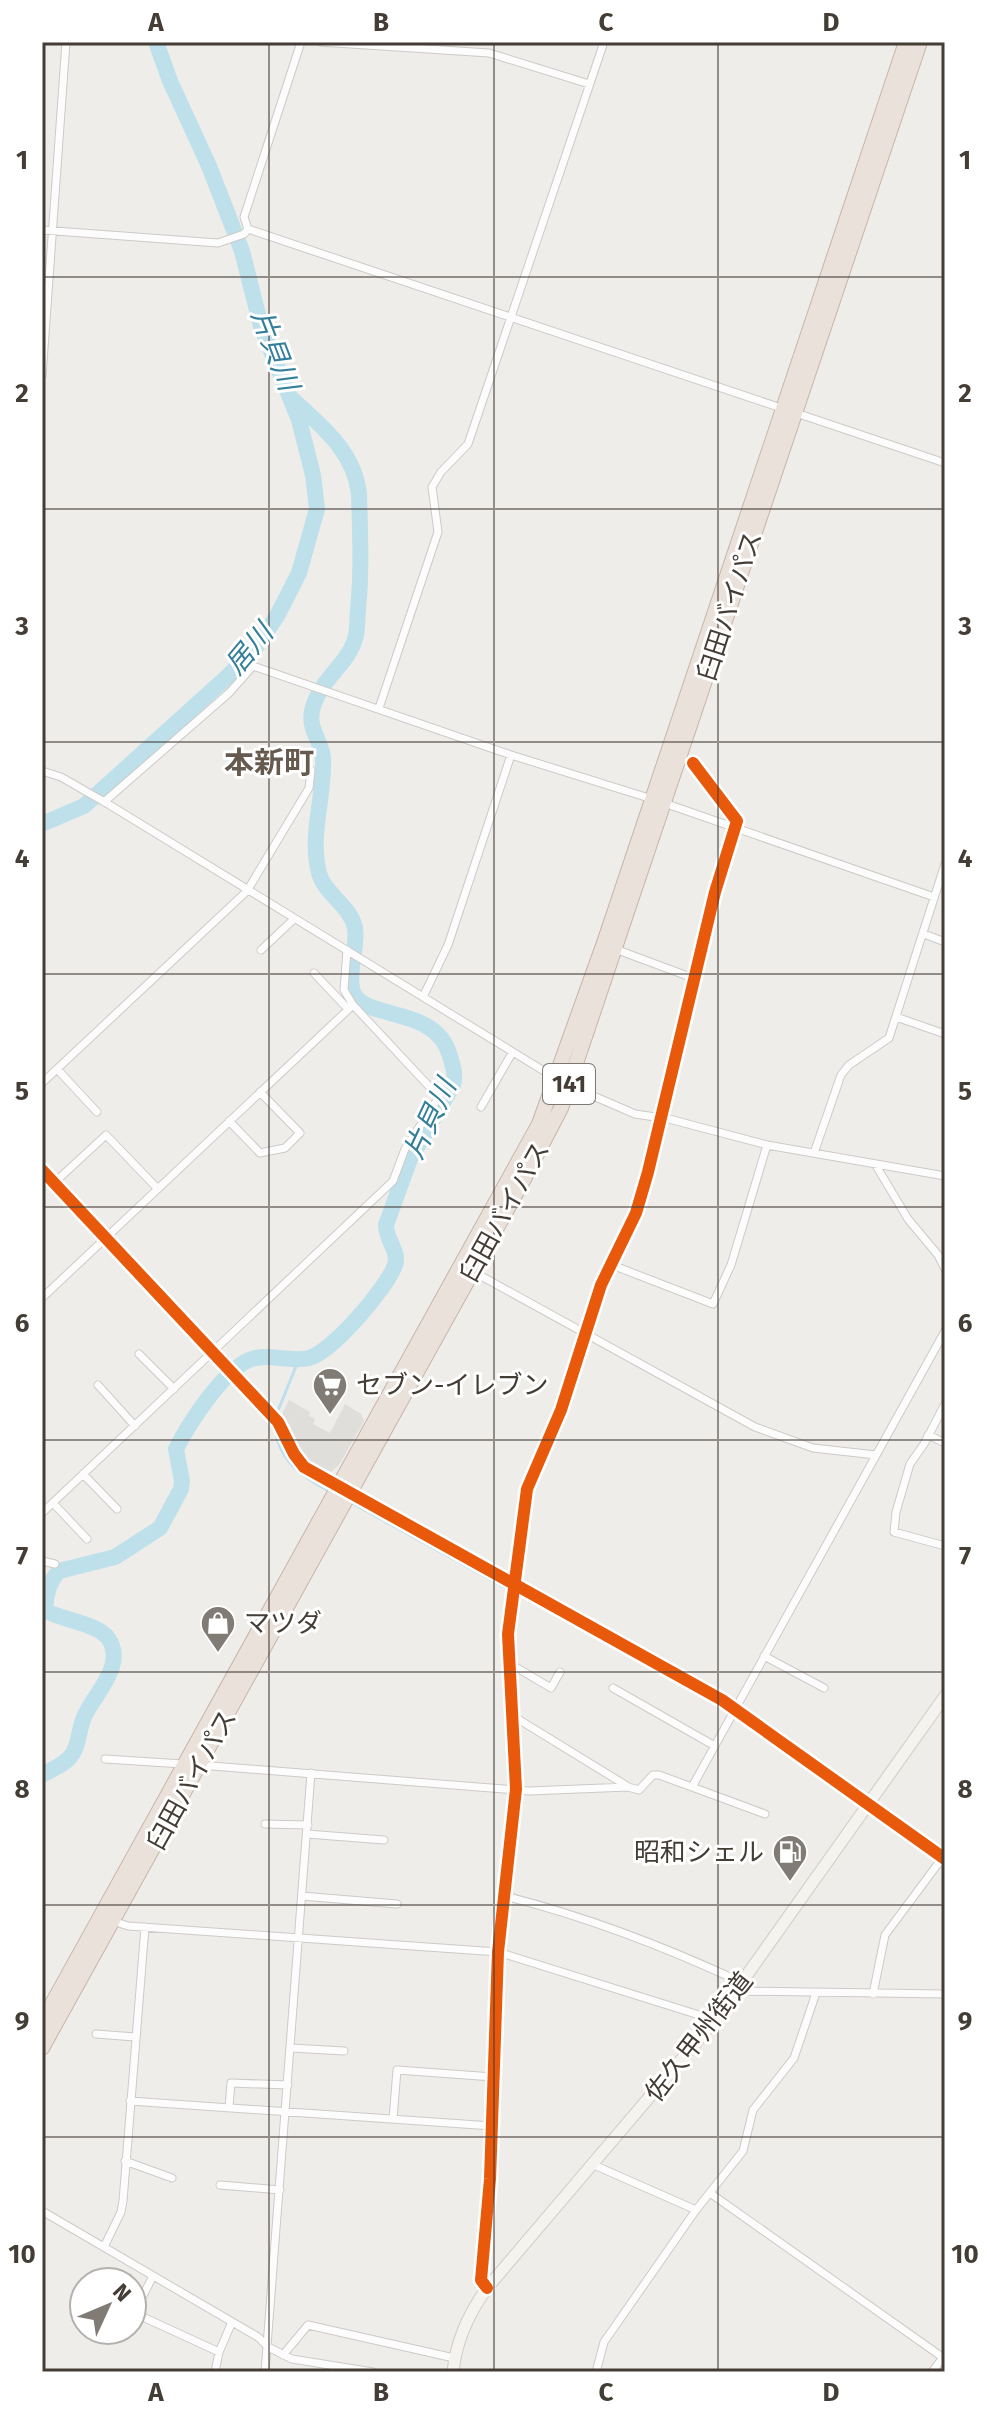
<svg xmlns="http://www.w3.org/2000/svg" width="987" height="2414" viewBox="0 0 987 2414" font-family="'Fira Sans','Noto Sans JP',sans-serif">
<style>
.parking{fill:#e0dedb}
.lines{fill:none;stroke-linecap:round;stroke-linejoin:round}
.stream{stroke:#bde0eb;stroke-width:3}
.river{stroke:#bde0eb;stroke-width:16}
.street-casing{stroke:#cdcac7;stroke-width:9}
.secondary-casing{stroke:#d1cbc4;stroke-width:13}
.highway-casing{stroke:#c5b5a7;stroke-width:16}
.street{stroke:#fdfcfc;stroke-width:7}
.secondary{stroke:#f5f3ef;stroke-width:11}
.highway{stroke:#eae2da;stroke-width:14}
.cycleway-casing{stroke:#fff;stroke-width:17}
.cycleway{stroke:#e8590c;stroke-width:12}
.grid{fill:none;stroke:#443d36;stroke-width:2;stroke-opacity:0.55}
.labels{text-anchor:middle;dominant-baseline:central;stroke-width:6;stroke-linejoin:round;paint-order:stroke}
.shield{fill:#fff;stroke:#7c7772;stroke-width:2}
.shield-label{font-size:24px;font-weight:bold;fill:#443d36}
.street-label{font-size:26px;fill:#443d36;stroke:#fff}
.poi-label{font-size:26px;fill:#443d36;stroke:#fff;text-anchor:start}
.water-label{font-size:28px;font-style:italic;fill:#337f99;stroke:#fff}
.quarter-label{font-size:30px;font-weight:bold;fill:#66594e;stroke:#fff}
.neatline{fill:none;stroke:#443d36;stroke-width:3}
.grid-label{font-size:26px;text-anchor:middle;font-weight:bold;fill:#443d36}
</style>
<rect width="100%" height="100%" fill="#efedea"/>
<path class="parking" d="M289,1400L310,1412L309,1416L315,1419L313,1424L330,1433L345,1404L361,1414L364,1421L339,1465L331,1472L311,1462L302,1453L290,1426L281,1416Z"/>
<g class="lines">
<path class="stream" d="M277,1413L299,1359
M276,1429C278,1461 304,1478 331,1492
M352,1503L506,1588"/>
<path class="river" d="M42,824L84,806L227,677L256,647L277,616L299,573L317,509L313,475L299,420L261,326L242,251L209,166L170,81L156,42
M42,1775C52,1769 67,1764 73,1753C79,1744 79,1728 84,1717C94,1694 127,1665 108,1638C98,1624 63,1620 46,1611C44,1597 50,1581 59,1571L115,1557L160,1528L181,1489L182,1481L176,1449C189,1423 223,1371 249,1360C269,1352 290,1363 309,1358C332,1352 387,1288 395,1265C400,1252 386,1241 386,1225L410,1159L453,1085C456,1074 453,1067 450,1056C435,1002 358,1023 352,988C348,969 358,948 355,928C351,906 325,895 319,873C309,835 325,796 323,758C322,742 308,729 312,711C319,679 348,665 355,639C358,630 357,619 358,609C362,571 360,532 359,494C354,450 320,425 290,397"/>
<g class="street-casing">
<path id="street" d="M301,42L244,217L248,229L784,409
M320,42L489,53L589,84
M42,230L218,243L244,234L248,229
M42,376L66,42
M796,413L945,463
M379,708L438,532L432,487L441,472L468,444L604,42
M42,771L61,777L108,804L557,1079
M104,802L229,693L253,666L511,755L652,799
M664,803L934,897
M924,934L945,942
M615,949L693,978
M261,950L294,919
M314,973L348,1009
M423,997L448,945L511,755
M896,1017L945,1034
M57,1069L97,1112
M42,1083L247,891L309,788L311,770
M568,1085L635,1114L669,1119L767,1145L945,1176
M481,1107L512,1053
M229,1121L260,1153L285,1148L300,1133L260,1092
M814,1153L841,1075L849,1065L889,1038L945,864
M875,1164L908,1219L938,1255L945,1269
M54,1183L106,1135L158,1189
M612,1265L713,1304L731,1265L767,1145
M472,1271L755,1427L813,1448L876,1455
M42,1298L353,1005L344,990L347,950
M139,1354L174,1389
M98,1385L135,1426
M945,1404L924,1444L910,1464L896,1512L894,1532L945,1546
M928,1435L945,1443
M83,1474L117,1509
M53,1503L87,1539
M42,1513L393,1181L405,1149L439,1097L353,1005
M42,1561L55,1564
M764,1656L824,1688
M509,1663L551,1688L560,1672
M613,1688L713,1745
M513,1716L627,1786
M105,1759L183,1764
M199,1765L529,1791L628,1787L639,1790L653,1775H659L692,1787L945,1331
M692,1787L765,1814
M265,1824L308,1825
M307,1834L384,1840
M302,1896L397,1904
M505,1896C588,1917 666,1947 743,1983
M113,1921L128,1926L498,1952L715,2020
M737,1991L945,1994
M873,1994L885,1935L943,1857
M96,2034L135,2037
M291,2048L344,2051
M130,2101L492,2126
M229,2107L231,2083L288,2085
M393,2119L397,2070L493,2077
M125,2161L172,2178
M594,2165L696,2210
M220,2185L280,2190
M710,2193L945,2359
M42,2211L258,2337L268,2347L292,2359L373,2372
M104,2247L121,2212L123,2201L145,1927
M487,2288L481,2280L490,2179L498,1952L516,1789L508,1634L527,1489L561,1410L601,1285L636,1213L648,1172L715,892L737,821L693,763
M132,2312L219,2352
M134,2313L153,2276
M283,2355L308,2325L454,2358
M215,2372L219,2352L232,2322
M265,2372L311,1773
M596,2372L604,2342L696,2210L743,2151L753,2110L794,2058L816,1993
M932,2372L944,2356"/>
</g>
<g class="secondary-casing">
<path id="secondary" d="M42,1170L278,1422L294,1454L304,1467L722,1700L945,1859
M453,2372C456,2341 469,2313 487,2288L715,2020L945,1696"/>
</g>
<g class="highway-casing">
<path id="highway" d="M42,2022L539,1124L605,940L906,42
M42,2048L525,1177L561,1108L920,42"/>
</g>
<use href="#street" class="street"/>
<use href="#secondary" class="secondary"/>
<use href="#highway" class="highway"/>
<g class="cycleway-casing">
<path id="cycleway" d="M42,1170L278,1422L294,1454L304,1467L722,1700L945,1859
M487,2288L481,2280L490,2179L498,1952L516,1789L508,1634L527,1489L561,1410L601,1285L636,1213L648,1172L715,892L737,821L693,763"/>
</g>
<use href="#cycleway" class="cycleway"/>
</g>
<path class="grid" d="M269,42V2372M494,42V2372M718,42V2372M42,277H945M42,509H945M42,742H945M42,974H945M42,1207H945M42,1440H945M42,1672H945M42,1905H945M42,2137H945"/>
<defs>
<g id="supermarket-pin" transform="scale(1.8)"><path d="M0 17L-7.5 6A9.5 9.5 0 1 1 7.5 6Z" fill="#807b75" stroke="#fff"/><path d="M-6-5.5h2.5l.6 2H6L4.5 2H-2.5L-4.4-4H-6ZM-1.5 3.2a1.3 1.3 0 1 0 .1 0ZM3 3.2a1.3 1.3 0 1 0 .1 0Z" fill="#fff"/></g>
<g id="shop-pin" transform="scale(1.8)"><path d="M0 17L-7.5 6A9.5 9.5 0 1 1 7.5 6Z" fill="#807b75" stroke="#fff"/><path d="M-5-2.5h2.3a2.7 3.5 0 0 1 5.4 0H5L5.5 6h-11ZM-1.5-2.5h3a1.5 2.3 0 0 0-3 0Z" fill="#fff"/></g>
<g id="fuel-pin" transform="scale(1.8)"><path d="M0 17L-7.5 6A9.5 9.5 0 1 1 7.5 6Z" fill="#807b75" stroke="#fff"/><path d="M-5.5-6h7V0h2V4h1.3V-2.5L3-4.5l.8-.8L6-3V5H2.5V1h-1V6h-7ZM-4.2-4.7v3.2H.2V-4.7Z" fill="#fff"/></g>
</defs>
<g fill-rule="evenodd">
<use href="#supermarket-pin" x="330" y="1385"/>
<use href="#shop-pin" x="218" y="1623"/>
<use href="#fuel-pin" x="790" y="1852"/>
</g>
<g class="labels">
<rect class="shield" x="543" y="1064" width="52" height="40" rx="6"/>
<g class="shield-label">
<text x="569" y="1084">141</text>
</g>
<g class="street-label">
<text transform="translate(730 606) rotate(-72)">臼田バイパス</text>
<text transform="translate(505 1212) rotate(-61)">臼田バイパス</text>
<text transform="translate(192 1780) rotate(-61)">臼田バイパス</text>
<text transform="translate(699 2037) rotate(-52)">佐久甲州街道</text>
</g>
<g class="poi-label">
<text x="356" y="1385">セブン-イレブン</text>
<text x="244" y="1623">マツダ</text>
<text x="764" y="1852" text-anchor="end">昭和シェル</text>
</g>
<g class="water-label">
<text transform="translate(275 350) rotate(69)">片貝川</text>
<text transform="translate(249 649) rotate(-50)">居川</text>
<text transform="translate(430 1119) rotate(-65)">片貝川</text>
</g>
<g class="quarter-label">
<text x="269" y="763">本新町</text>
</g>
</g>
<rect width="987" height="2414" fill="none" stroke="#ffffff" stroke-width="88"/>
<g transform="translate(108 2306) rotate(46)"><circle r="38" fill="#ffffff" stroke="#b4b1af" stroke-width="2"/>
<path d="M0-6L14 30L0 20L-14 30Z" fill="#807b75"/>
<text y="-12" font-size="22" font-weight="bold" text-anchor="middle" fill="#443d36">N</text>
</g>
<rect x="44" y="44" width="899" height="2326" class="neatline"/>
<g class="grid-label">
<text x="156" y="31">A</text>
<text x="381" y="31">B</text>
<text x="606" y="31">C</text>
<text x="831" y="31">D</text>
<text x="22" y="169">1</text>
<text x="965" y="169">1</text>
<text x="22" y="402">2</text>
<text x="965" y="402">2</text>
<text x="22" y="635">3</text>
<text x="965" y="635">3</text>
<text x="22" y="867">4</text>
<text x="965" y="867">4</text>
<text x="22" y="1100">5</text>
<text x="965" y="1100">5</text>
<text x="22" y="1332">6</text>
<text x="965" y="1332">6</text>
<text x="22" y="1565">7</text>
<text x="965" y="1565">7</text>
<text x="22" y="1798">8</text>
<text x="965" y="1798">8</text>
<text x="22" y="2030">9</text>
<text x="965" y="2030">9</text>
<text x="22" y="2263">10</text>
<text x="965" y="2263">10</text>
<text x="156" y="2401">A</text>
<text x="381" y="2401">B</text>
<text x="606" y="2401">C</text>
<text x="831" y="2401">D</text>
</g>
</svg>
